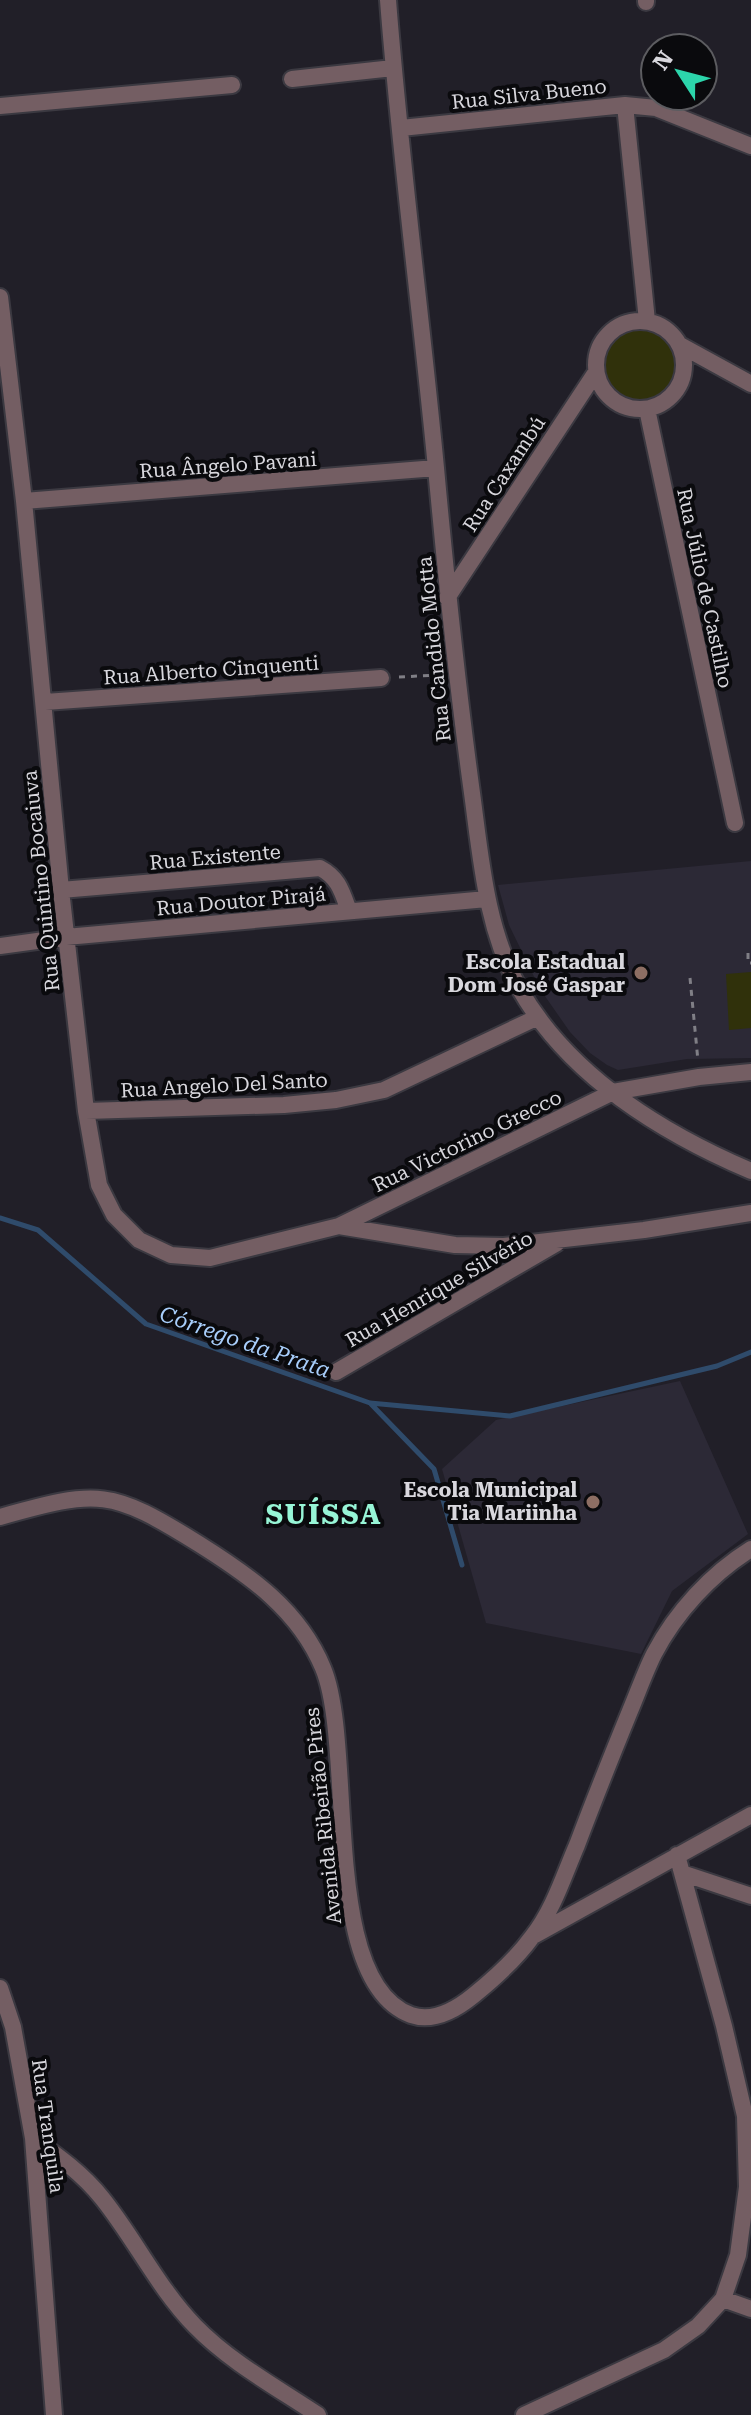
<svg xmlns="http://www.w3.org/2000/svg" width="751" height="2415" viewBox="0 0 751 2415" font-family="'Roboto Serif',serif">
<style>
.built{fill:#2c2936}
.green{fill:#30310b}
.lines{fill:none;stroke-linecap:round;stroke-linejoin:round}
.stream{stroke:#2f4b6b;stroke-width:5}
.street-casing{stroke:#3b3941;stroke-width:20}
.path{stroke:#807f86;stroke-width:3;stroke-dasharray:6 6;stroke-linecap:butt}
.street{stroke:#745e63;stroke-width:16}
.education-dot{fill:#8d6e63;stroke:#0a0a0d;stroke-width:3}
.labels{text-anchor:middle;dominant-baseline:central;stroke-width:8;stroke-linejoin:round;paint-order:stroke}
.street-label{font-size:20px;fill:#d8d7dd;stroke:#0a0a0d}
.poi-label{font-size:20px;font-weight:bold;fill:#d8d7dd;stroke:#0a0a0d;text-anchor:end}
.water-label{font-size:22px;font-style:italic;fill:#a8cefb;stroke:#0a0a0d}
.district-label{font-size:28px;font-weight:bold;letter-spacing:2px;fill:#97f5d6;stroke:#0a0a0d}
</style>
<rect width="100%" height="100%" fill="#211f28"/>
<path class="built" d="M751,861V1058L687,1059L618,1070L607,1065L590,1053L570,1032L540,989L509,925L498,885Z
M680,1381L748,1534L672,1591L641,1654L486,1623L442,1469L496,1420Z"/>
<path class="green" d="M605 364a36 36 0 1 1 72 0a36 36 0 1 1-72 0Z
M751,972V1028L729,1030L726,974Z"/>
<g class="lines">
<path class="stream" d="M0,1218L38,1230L146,1324L370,1403L510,1416L717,1366L751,1352
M371,1404L434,1469L462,1565"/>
<g class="street-casing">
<path id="street" d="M388,0C400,156 421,312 436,468C446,577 457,684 472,793C481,859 486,928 519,988C568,1075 662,1133 751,1171
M646,0V2
M292,79L393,68
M625,105L647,321
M0,106L232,85
M401,128L625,105L656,108L751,146
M0,297L24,501L61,890L86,1111L99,1185L114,1215L139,1240L171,1255L210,1258L339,1226L613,1092L699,1077L751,1072
M596 365a44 44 0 1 1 88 0a44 44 0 1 1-88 0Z
M680,345L751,384
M647,409L735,823
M24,501L436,468
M447,598L596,372
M45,702L381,678
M61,890L320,868C339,878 342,892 349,911
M0,946L66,937L487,899
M86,1111L284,1105L336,1100L384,1090L538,1017
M339,1226L455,1245L504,1246L644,1230L751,1213
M336,1372L557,1243
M0,1517C99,1489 111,1489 199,1544C250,1576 299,1610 323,1668C356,1747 319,1981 411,2015C434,2023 457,2009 474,1995C495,1978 516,1959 532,1937C553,1911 564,1875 577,1845C594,1800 612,1755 630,1711C638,1692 645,1672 654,1654C676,1612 711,1574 751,1549
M682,1873L751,1896
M535,1935L751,1815
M0,1988L13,2027L33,2138L54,2415
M33,2138C58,2156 83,2174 102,2198C135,2239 158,2288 195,2326C230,2362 276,2387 318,2415
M723,2299L751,2309
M524,2415L664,2350L698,2326L723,2299L738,2255L747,2187L745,2116L724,2026L677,1855"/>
</g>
<path class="path" d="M399,677L439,675
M748,953V963H751
M690,978L698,1061"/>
<use href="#street" class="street"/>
</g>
<g class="education-dot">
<circle cx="641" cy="973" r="8"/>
<circle cx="593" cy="1502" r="8"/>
</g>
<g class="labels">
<g class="street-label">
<text transform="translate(529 94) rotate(-6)">Rua Silva Bueno</text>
<text transform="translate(228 465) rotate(-4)">Rua Ângelo Pavani</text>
<text transform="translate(504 474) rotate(-57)">Rua Caxambú</text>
<text transform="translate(705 588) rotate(78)">Rua Júlio de Castilho</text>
<text transform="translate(434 649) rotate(-96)">Rua Candido Motta</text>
<text transform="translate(211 670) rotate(-4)">Rua Alberto Cinquenti</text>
<text transform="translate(215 857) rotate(-5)">Rua Existente</text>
<text transform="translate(41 881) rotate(-96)">Rua Quintino Bocaiuva</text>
<text transform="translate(241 901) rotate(-5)">Rua Doutor Pirajá</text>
<text transform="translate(224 1085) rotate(-3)">Rua Angelo Del Santo</text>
<text transform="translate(467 1141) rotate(-26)">Rua Victorino Grecco</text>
<text transform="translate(439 1289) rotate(-30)">Rua Henrique Silvério</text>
<text transform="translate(323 1816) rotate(-96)">Avenida Ribeirão Pires</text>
<text transform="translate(48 2126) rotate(82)">Rua Tranquila</text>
</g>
<g class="poi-label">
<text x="625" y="962">Escola Estadual<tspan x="625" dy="23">Dom José Gaspar</tspan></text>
<text x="577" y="1490">Escola Municipal<tspan x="577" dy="23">Tia Mariinha</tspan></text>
</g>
<g class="water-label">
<text transform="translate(245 1342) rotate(19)">Córrego da Prata</text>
</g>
<g class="district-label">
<text x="324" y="1514">SUÍSSA</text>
</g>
</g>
<g transform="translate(679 72) rotate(306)"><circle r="38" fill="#0a0a0d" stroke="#5c5c60" stroke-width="2"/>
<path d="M0-6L14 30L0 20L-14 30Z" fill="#2cd5ab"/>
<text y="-12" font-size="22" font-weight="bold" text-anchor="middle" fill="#d8d7dd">N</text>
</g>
</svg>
